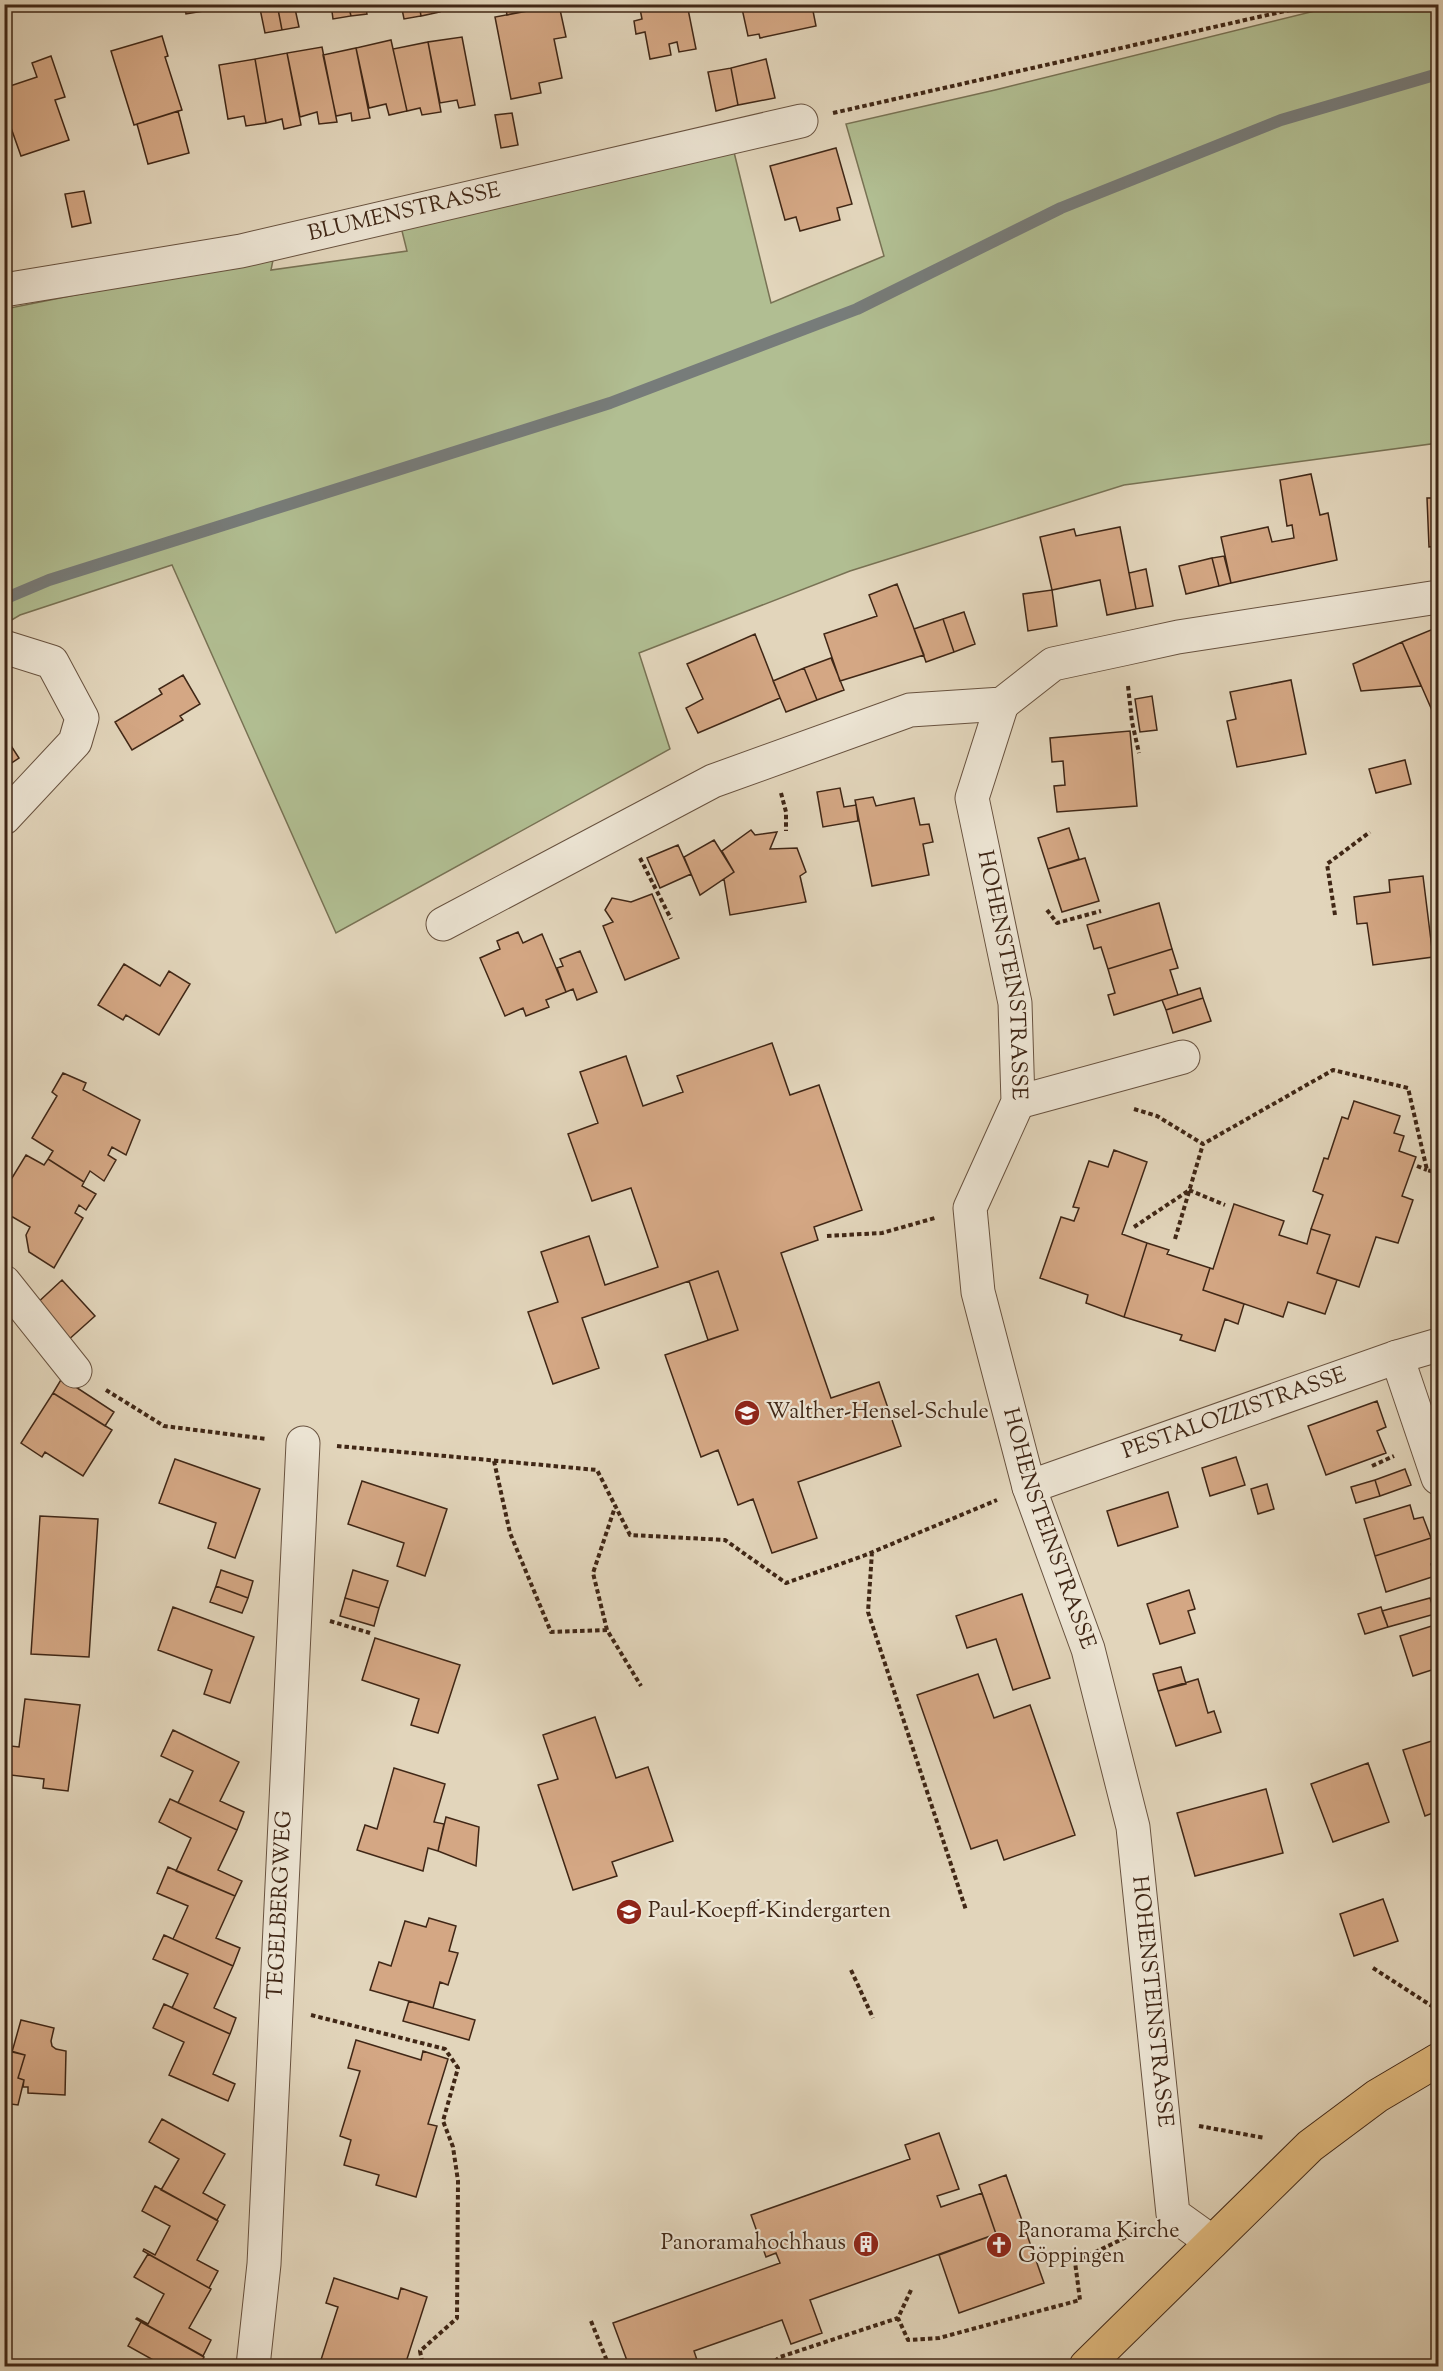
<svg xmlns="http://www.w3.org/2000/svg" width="1443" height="2371" viewBox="0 0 1443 2371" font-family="'Sorts Mill Goudy',serif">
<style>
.green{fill:#b1be92;stroke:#787254;stroke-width:1.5}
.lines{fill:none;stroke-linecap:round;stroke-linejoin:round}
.stream{stroke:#777c7a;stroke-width:12}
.building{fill:#d4a784;stroke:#402716;stroke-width:1.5}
.minor-casing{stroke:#68523f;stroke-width:35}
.major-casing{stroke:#402716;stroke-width:35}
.path{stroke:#402716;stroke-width:4;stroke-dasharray:4.5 3;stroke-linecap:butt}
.minor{stroke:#ece4d3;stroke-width:33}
.major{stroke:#e1ba7e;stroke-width:33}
.labels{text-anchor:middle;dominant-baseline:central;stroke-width:4.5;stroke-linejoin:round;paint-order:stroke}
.street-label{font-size:22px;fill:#402716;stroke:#ece4d3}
.poi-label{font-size:22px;fill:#402716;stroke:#ece4d3;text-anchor:start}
</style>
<rect width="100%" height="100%" fill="#e2d5bb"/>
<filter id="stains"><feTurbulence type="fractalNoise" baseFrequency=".00333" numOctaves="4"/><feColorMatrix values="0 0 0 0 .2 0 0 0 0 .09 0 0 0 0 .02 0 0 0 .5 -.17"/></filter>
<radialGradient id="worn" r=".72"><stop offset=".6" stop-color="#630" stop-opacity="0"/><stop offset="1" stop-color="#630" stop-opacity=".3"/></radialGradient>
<path class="green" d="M1339,5H1438V443L1124,485L850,571L639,653L670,749L336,933L172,565L20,615L5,624V309L274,255L271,270L407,251L400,223L733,148L771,303L884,256L846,124L995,90Z"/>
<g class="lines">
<path class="stream" d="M4,599L49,580L610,403L857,309L1061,208L1281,120L1438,74"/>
</g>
<path class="building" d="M184,4H221V8L186,14Z
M259,4H277L282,30L265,33Z
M277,4H294L299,27L282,30Z
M331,4H348L351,16L333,19Z
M348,4H365L367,14L351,16Z
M401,4H419L421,16L404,19Z
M419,4H439L440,12L421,16Z
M505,4H577V8L561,11L559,5L507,15Z
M639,4H687L696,49L679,52L677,42L669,44L671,55L650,59L645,32L636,34L634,21L642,19Z
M741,4H818L819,9L813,11L816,26L760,38L759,34L748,36Z
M559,5L566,37L554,39L562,78L539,83L541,93L511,99L495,17Z
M162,36L168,56L165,57L182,110L134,125L111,51Z
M462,37L475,105L459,108L457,100L440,103L428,42Z
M391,40L407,111L389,115L386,104L369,108L356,48Z
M428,42L441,112L422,115L420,108L407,111L393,49Z
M322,47L337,122L319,124L317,112L300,117L287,53Z
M356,48L370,118L352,121L351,113L336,116L323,55Z
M287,53L301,125L284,129L282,119L266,123L255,59Z
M51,56L65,97L55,100L69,140L21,156L4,108V88L37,77L32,63Z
M255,59L266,123L246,126L244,116L228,119L219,65Z
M766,59L775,98L738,105L731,68Z
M731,68L738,105L716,111L708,72Z
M178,111L189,153L148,164L137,124Z
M512,113L518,145L501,148L495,115Z
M836,148L852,204L837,208L840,220L800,231L796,217L785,220L770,166Z
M84,191L91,223L72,227L65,194Z
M1311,474L1320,515L1328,513L1337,560L1231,583L1221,537L1268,527L1272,542L1294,538L1292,525L1287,526L1280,480Z
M1427,498H1438V546L1429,547Z
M1120,527L1136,609L1107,615L1100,580L1052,590L1040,537L1074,529L1076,536Z
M1224,556L1231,583L1219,586L1212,558Z
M1212,558L1219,586L1186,594L1179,566Z
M1146,569L1153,606L1136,609L1129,573Z
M897,584L924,655L840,681L824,634L877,616L869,595Z
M1052,590L1057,626L1028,631L1023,594Z
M964,612L975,644L954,652L943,619Z
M943,619L954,652L926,662L914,629Z
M1438,627V724L1402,642Z
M755,634L780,698L698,733L686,708L703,699L687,664Z
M1402,642L1421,686L1361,691L1353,664Z
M831,658L844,690L817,700L804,668Z
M804,668L817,700L786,712L773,681Z
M183,675L200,704L180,716L183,720L132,750L115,722L162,694L159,689Z
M1291,680L1306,754L1237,767L1227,721L1236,719L1230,692Z
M1152,696L1157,730L1140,732L1135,699Z
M1130,731L1137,806L1057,812L1054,786L1065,785L1063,761L1052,762L1050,738Z
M4,735L19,758L4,768Z
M1405,760L1411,784L1376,793L1369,769Z
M840,788L844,807L856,805L858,821L823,827L817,792Z
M873,797L876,806L914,798L920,825L929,824L933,842L923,844L929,875L872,886L855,800Z
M1069,828L1079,859L1048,869L1038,838Z
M751,830L755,835L777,832L770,849L797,848L806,872L800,876L806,902L730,915L724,879L734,872L722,851Z
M714,840L734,872L700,895L684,857Z
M678,845L691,874L660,888L647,858Z
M1085,858L1099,901L1062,912L1048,869Z
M1423,876L1433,957L1373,965L1367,923L1357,924L1354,897L1390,892L1389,880Z
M652,894L679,958L625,980L603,926L613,922L605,910L612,898L631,902Z
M1159,903L1172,949L1108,969L1101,947L1094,949L1087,925Z
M518,932L523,943L542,934L566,992L546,1000L549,1007L526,1016L523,1008L505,1016L480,958L500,949L497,941Z
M1172,949L1178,968L1170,970L1178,995L1114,1015L1108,995L1115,993L1108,969Z
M580,951L597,992L577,1000L573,989L566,992L557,968L563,966L560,959Z
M124,964L160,986L169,971L190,984L159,1035L126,1015L123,1020L98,1005Z
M1200,988L1203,998L1166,1010L1162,1000Z
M1203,998L1211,1021L1173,1033L1166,1010Z
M772,1043L790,1095L819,1085L862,1210L814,1227L818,1240L781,1253L831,1398L879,1382L901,1446L798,1482L817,1538L772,1553L753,1499L738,1505L718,1450L701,1457L665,1355L738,1330L718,1271L582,1318L599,1368L553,1384L528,1312L558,1302L541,1252L589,1236L605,1285L658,1267L631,1188L592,1201L568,1134L598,1123L580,1072L626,1056L643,1106L683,1092L677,1076Z
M63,1073L86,1083L83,1090L140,1120L126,1155L112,1147L108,1155L116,1160L104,1181L90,1171L84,1182L48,1159L53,1151L32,1138L57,1096L52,1092Z
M1354,1101L1400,1116L1394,1133L1404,1136L1399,1151L1416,1157L1402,1196L1413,1200L1398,1243L1376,1237L1359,1287L1317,1273L1330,1235L1311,1229L1323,1195L1313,1191L1324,1158L1328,1159L1342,1117L1348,1119Z
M1114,1150L1147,1162L1122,1234L1147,1243L1124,1317L1086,1303L1088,1295L1040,1278L1061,1217L1074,1221L1079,1208L1073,1207L1089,1161L1108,1167Z
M26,1155L44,1165L48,1159L84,1182L82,1186L96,1194L86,1210L79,1205L75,1213L83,1218L54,1268L29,1252L26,1235L30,1227L4,1212V1191Z
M1234,1204L1284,1221L1279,1235L1307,1244L1311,1229L1330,1235L1317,1273L1337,1280L1325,1314L1288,1302L1283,1317L1203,1290L1210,1268L1213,1269Z
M1147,1243L1169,1250L1167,1254L1210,1268L1203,1290L1244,1304L1238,1324L1225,1319L1215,1351L1180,1340L1182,1335L1124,1317Z
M718,1271L738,1330L708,1340L689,1281Z
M62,1280L95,1316L66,1342L34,1306Z
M62,1378L114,1412L105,1426L53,1393Z
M53,1393L112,1430L83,1476L45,1452L42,1457L21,1443Z
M1377,1401L1386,1427L1377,1431L1386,1453L1326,1475L1308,1426Z
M1236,1457L1245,1485L1210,1496L1202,1468Z
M175,1459L260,1489L235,1558L208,1548L216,1523L159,1503Z
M1405,1469L1411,1485L1380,1496L1375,1480Z
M1375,1480L1380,1496L1356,1503L1351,1487Z
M362,1481L447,1509L425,1576L397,1566L404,1543L348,1524Z
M1267,1484L1274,1509L1258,1514L1251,1489Z
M1168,1492L1178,1527L1118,1546L1107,1511Z
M1410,1505L1414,1519L1423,1517L1431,1538L1375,1556L1364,1519Z
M40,1516L98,1519L89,1657L31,1654Z
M1431,1538L1438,1562L1431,1564L1435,1576L1386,1592L1375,1556Z
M221,1570L253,1581L248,1598L216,1586Z
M353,1570L388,1581L379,1608L345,1598Z
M216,1586L248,1598L242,1613L210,1602Z
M1189,1590L1195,1609L1188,1611L1195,1633L1160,1644L1147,1604Z
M1022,1594L1050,1678L1013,1690L996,1639L967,1648L956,1616Z
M345,1598L379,1608L374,1626L340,1616Z
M1430,1598L1435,1614L1388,1627L1382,1611Z
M173,1607L254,1637L230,1703L204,1694L212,1670L158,1650Z
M1381,1607L1388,1627L1365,1634L1358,1614Z
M1438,1624V1668L1413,1676L1400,1636Z
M375,1638L460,1665L438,1733L411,1725L419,1699L362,1680Z
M1181,1667L1186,1684L1158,1691L1153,1674Z
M978,1674L994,1718L1030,1705L1075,1835L1004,1860L997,1840L971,1849L917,1695Z
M1198,1679L1208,1713L1214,1711L1221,1732L1176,1746L1158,1691Z
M25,1699L80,1705L68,1791L43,1788L44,1779L11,1775L10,1783H7L11,1746L19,1747Z
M595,1717L616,1778L648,1767L673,1841L612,1862L617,1876L573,1890L538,1785L558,1779L543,1735Z
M173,1730L239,1762L220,1801L244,1812L237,1830L178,1803L193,1771L161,1756Z
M1438,1739V1811L1425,1816L1403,1750Z
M1368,1763L1389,1822L1333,1842L1311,1784Z
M394,1768L445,1784L434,1822L444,1824L438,1851L428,1848L423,1871L357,1850L365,1825L377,1829Z
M1266,1789L1283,1853L1195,1876L1177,1813Z
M4,1793L9,1794L5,1830H4Z
M170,1799L237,1830L218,1870L242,1881L235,1896L176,1871L191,1838L159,1822Z
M446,1817L479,1827L476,1866L438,1851Z
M168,1867L235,1896L216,1938L240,1948L233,1966L173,1939L188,1906L157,1893Z
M1383,1899L1398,1941L1354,1956L1340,1914Z
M429,1918L456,1926L449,1951L458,1953L448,1985L440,1982L433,2008L370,1990L379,1962L391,1966L405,1921L426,1927Z
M164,1935L233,1966L214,2008L236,2018L230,2034L172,2008L188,1974L153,1959Z
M409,2001L475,2020L469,2040L403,2021Z
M164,2004L230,2034L213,2074L235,2084L228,2101L169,2075L184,2042L153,2028Z
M21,2020L54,2028L51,2041L52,2046L56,2049L66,2051L65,2095L28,2093V2087H23L24,2080L18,2078L25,2055L12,2052Z
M356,2040L421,2060L423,2051L448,2059L428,2124L437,2126L416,2197L376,2185L379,2175L344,2165L351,2140L340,2136L360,2071L348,2068Z
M4,2049L25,2055L18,2078L24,2080L18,2105L11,2104L4,2126Z
M162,2119L225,2154L203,2193L225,2205L217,2220L161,2190L179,2159L149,2142Z
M939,2133L959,2189L937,2196L941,2207L982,2193L996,2234L810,2300L822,2333L791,2344L782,2320L694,2351L699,2366H629L613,2323L780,2263L776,2253L766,2257L751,2215L910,2159L905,2145Z
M1006,2175L1044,2283L959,2313L939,2255L996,2234L979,2185Z
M155,2186L218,2221L197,2260L218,2271L209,2288L143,2251L144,2249L155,2255L170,2226L142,2211Z
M148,2254L211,2289L189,2328L211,2340L203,2356L136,2319L137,2318L148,2324L164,2294L134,2277Z
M334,2278L398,2299L401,2288L427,2297L406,2362L417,2366H319L338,2307L326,2303Z
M141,2322L204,2357L199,2366H155L157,2362L128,2346Z"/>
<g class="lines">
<g class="minor-casing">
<g id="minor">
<path id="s1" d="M4,290L241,251L801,121"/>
<path d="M4,647L52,662L82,718L75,742L4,818"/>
<path id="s2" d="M1002,704L972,798L1015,1003L1018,1102L970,1208L978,1292L1029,1487L1088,1649L1133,1827L1173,2214L1212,2242"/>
<path d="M443,924L713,781L910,710L1002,704L1053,664L1123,649L1178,637L1438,597"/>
<path d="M1018,1102L1183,1057"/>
<path d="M4,1282L75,1371"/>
<path d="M1397,1357L1438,1478"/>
<path id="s3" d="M1029,1487L1397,1357L1438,1345"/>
<path id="s4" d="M253,2366L264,2264L303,1443"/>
</g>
</g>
<g class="major-casing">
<path id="major" d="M1086,2366L1310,2146L1377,2096L1438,2060"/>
</g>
<path class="path" d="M833,113L1285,11L1327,4
M1128,686L1132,722L1139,753
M781,793L786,812V831
M640,858L671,919
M1047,910L1057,923L1101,911
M1335,915L1327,864L1370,832
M1134,1109L1157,1116L1203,1144L1333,1070L1408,1088L1427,1170L1438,1173
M1417,1166L1427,1170
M1189,1190L1225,1205
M1134,1227L1188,1191
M827,1236L882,1233L935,1218
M1175,1239L1203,1144
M106,1390L164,1426L267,1439
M337,1446L597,1470L630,1535L725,1540L786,1583L863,1556L997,1500
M494,1461L510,1533L551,1632L607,1630L641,1686
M1372,1466L1394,1456
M1437,1535L1438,1539
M872,1552L868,1612L966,1910
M330,1621L370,1633
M607,1630L593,1573L615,1507
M1373,1968L1438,2010
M851,1970L873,2018
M311,2015L445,2049L458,2068L443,2121L453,2147L458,2181L457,2318L420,2351L423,2366
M1199,2126L1265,2138
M911,2290L898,2318L908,2340L939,2338L1080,2300L1075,2262L1143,2229
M591,2321L609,2366
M769,2366L780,2357L898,2318"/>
<use href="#minor" class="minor"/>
<use href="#major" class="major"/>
</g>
<defs>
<g id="school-disc" transform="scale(1.35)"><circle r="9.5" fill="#8f2418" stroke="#ece4d3"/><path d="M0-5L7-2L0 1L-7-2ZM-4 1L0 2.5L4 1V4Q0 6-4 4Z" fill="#fff"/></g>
<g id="building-disc" transform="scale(1.35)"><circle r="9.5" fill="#8f2418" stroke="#ece4d3"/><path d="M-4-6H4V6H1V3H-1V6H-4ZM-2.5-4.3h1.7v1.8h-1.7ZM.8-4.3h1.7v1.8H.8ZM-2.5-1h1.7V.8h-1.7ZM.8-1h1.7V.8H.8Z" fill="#fff"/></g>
<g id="church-disc" transform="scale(1.35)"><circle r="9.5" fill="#8f2418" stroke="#ece4d3"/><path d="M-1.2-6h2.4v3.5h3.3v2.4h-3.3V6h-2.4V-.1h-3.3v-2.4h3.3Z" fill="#fff"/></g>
</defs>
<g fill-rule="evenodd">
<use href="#school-disc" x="747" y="1413"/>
<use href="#school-disc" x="629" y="1912"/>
<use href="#building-disc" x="866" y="2244"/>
<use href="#church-disc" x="999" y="2245"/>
</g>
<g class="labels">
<g class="street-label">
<text stroke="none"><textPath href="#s1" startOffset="408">BLUMENSTRASSE</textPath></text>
<text stroke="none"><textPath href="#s2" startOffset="279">HOHENSTEINSTRASSE</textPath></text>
<text stroke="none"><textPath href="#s3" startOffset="218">PESTALOZZISTRASSE</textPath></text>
<text stroke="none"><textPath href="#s2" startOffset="855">HOHENSTEINSTRASSE</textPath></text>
<text stroke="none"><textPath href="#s4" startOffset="462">TEGELBERGWEG</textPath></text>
<text stroke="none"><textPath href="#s2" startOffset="1341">HOHENSTEINSTRASSE</textPath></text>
</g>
<g class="poi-label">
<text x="766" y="1413">Walther-Hensel-Schule</text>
<text x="648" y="1912">Paul-Koepff-Kindergarten</text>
<text x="1018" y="2232">Panorama Kirche<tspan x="1018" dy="25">Göppingen</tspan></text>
<text x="846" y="2244" text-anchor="end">Panoramahochhaus</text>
</g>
</g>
<rect width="1443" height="2371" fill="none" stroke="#e2d5bb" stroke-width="24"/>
<rect x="6" y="6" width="1431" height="2359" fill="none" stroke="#402716" stroke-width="3"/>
<rect x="12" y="12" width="1419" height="2347" fill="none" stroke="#402716" stroke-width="1.5"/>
<rect width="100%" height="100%" filter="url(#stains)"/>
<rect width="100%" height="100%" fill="url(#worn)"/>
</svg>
